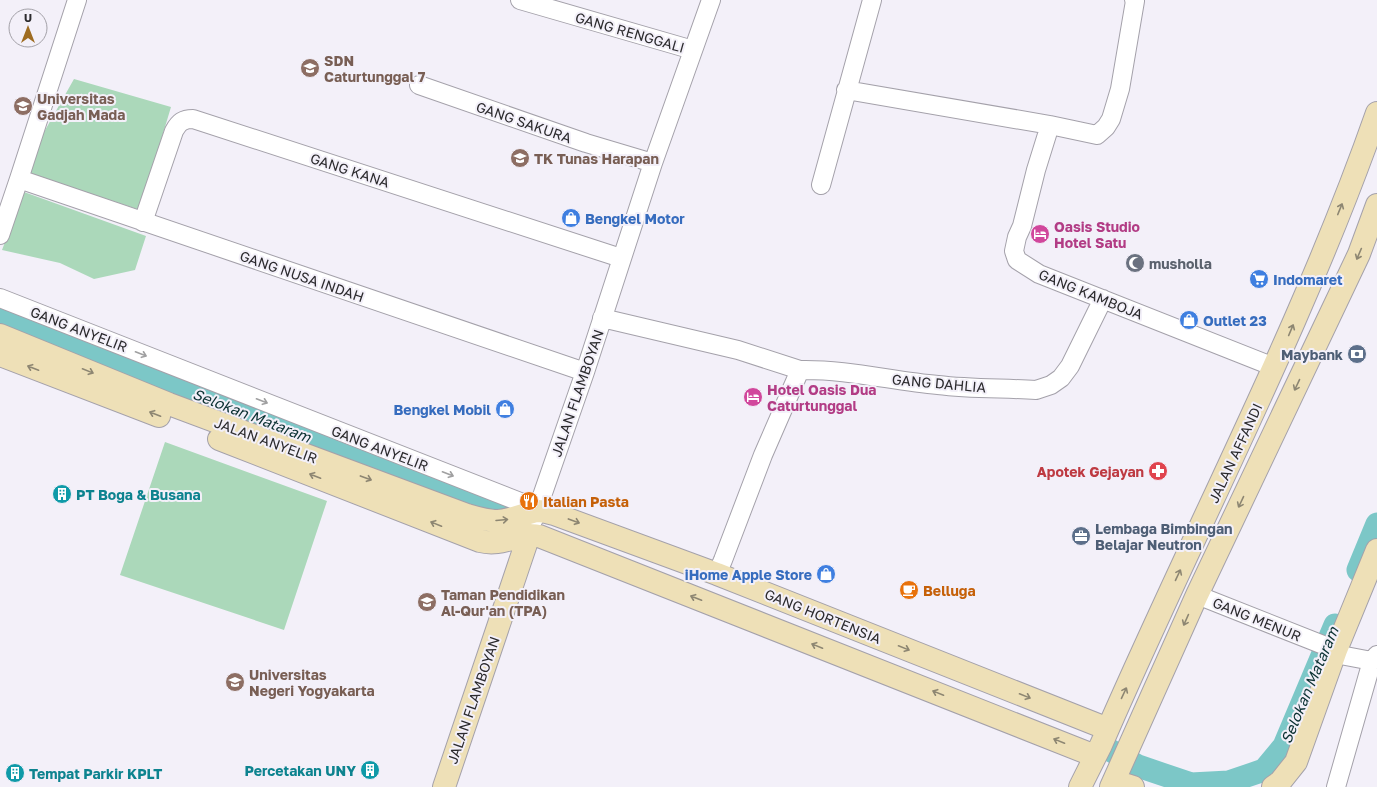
<svg xmlns="http://www.w3.org/2000/svg" width="1377" height="787" viewBox="0 0 1377 787" font-family="'Golos Text',sans-serif">
<style>
.green{fill:#abd8ba}
.lines{fill:none;stroke-linecap:round;stroke-linejoin:round}
.canal{stroke:#7cc7c7;stroke-width:23}
.street-casing{stroke:#a4a1aa;stroke-width:20}
.secondary-casing{stroke:#a4a1aa;stroke-width:24}
.street{stroke:#fff;stroke-width:18}
.secondary{stroke:#eee0b7;stroke-width:22}
.oneway{stroke:#8d8672}
.oneway2{stroke:#a0a0a1}
.labels{text-anchor:middle;dominant-baseline:central;stroke-width:4;stroke-linejoin:round;paint-order:stroke}
.street-label{font-size:14px;fill:#2c2b2e;stroke:#f3f0f9}
.education-label{font-size:14px;font-weight:bold;fill:#785e54;stroke:#f3f0f9;text-anchor:start}
.shop-label{font-size:14px;font-weight:bold;fill:#366cbe;stroke:#f3f0f9;text-anchor:start}
.hotel-label{font-size:14px;font-weight:bold;fill:#b23c85;stroke:#f3f0f9;text-anchor:start}
.worship-label{font-size:14px;font-weight:bold;fill:#5b616d;stroke:#f3f0f9;text-anchor:start}
.service-label{font-size:14px;font-weight:bold;fill:#4e5e75;stroke:#f3f0f9;text-anchor:end}
.health-label{font-size:14px;font-weight:bold;fill:#be3a42;stroke:#f3f0f9;text-anchor:end}
.culture-label{font-size:14px;font-weight:bold;fill:#0d838f;stroke:#f3f0f9;text-anchor:start}
.food-label{font-size:14px;font-weight:bold;fill:#c56008;stroke:#f3f0f9;text-anchor:start}
.water-label{font-size:15px;font-style:italic;fill:#0b3132;stroke:#f3f0f9}
</style>
<rect width="100%" height="100%" fill="#f3f0f9"/>
<path class="green" d="M74,79L171,107L140,210L22,171Z
M24,192L146,236L135,270L94,279L60,263L2,250Z
M165,442L327,501L284,630L120,575Z"/>
<g class="lines">
<path class="canal" d="M0,320L318,439L505,506
M1358,570L1377,524
M1101,745L1138,766L1191,784L1229,782L1264,770L1284,746L1335,625"/>
<g class="street-casing">
<path id="street" d="M520,0L693,50
M419,85L586,143L653,163
M846,90L1050,125L1097,135L1106,127L1111,119L1120,89L1135,1L1134,0
M1050,125L1036,170L1022,226L1017,237L1014,251L1017,260L1039,274L1274,367
M19,179L585,372
M821,185L872,0
M143,222L174,131C179,122 183,119 193,119L621,258
M0,235L19,179L77,0
M0,298L538,509
M602,318L738,350L800,370
M534,519L585,372L653,163L711,0
M717,574L723,560L763,455L800,370C847,369 892,381 938,385C970,389 1003,388 1036,390L1051,385L1061,378L1070,366L1103,299
M1197,595L1336,650
M1335,654L1372,661L1377,655
M1336,787L1372,661"/>
</g>
<g class="secondary-casing">
<path id="secondary" d="M0,335L169,404L467,515C477,518 487,521 498,521C512,520 525,513 538,511C544,511 549,513 554,514L717,574L1108,729
M0,355L159,416
M219,439L480,541C503,547 519,532 539,536L1095,756
M1114,781L1133,787
M444,787L529,535
M1080,787L1101,745C1192,534 1301,330 1377,113
M1111,787L1197,595L1359,254L1377,205
M1273,787L1280,782L1296,762L1336,650L1377,550"/>
</g>
<use href="#street" class="street"/>
<use href="#secondary" class="secondary"/>
</g>
<defs><path id="oneway-shaft" d="M-6 0H5M1.5-3L5.5 0L1.5 3" fill="none" stroke-width="1.6" stroke-linecap="round" stroke-linejoin="round"/></defs>
<g class="oneway">
<use href="#oneway-shaft" transform="translate(1340 209) rotate(-68)"/>
<use href="#oneway-shaft" transform="translate(1359 254) rotate(113)"/>
<use href="#oneway-shaft" transform="translate(1291 330) rotate(-67)"/>
<use href="#oneway-shaft" transform="translate(33 368) rotate(-159)"/>
<use href="#oneway-shaft" transform="translate(88 371) rotate(22)"/>
<use href="#oneway-shaft" transform="translate(1297 385) rotate(115)"/>
<use href="#oneway-shaft" transform="translate(155 414) rotate(-159)"/>
<use href="#oneway-shaft" transform="translate(315 476) rotate(-159)"/>
<use href="#oneway-shaft" transform="translate(366 478) rotate(20)"/>
<use href="#oneway-shaft" transform="translate(1241 502) rotate(115)"/>
<use href="#oneway-shaft" transform="translate(502 520) rotate(-5)"/>
<use href="#oneway-shaft" transform="translate(574 521) rotate(20)"/>
<use href="#oneway-shaft" transform="translate(436 524) rotate(-158)"/>
<use href="#oneway-shaft" transform="translate(1178 575) rotate(-65)"/>
<use href="#oneway-shaft" transform="translate(696 598) rotate(-159)"/>
<use href="#oneway-shaft" transform="translate(1186 620) rotate(114)"/>
<use href="#oneway-shaft" transform="translate(817 646) rotate(-158)"/>
<use href="#oneway-shaft" transform="translate(904 648) rotate(22)"/>
<use href="#oneway-shaft" transform="translate(938 693) rotate(-158)"/>
<use href="#oneway-shaft" transform="translate(1124 693) rotate(-65)"/>
<use href="#oneway-shaft" transform="translate(1025 696) rotate(22)"/>
<use href="#oneway-shaft" transform="translate(1059 741) rotate(-158)"/>
</g>
<g class="oneway2">
<use href="#oneway-shaft" transform="translate(141 354) rotate(21)"/>
<use href="#oneway-shaft" transform="translate(262 401) rotate(21)"/>
<use href="#oneway-shaft" transform="translate(448 474) rotate(21)"/>
</g>
<defs>
<g id="school-disc" transform="scale(1)"><circle r="9.5" fill="#8d6e63" stroke="#f3f0f9"/><path d="M0-5L7-2L0 1L-7-2ZM-4 1L0 2.5L4 1V4Q0 6-4 4Z" fill="#fff"/></g>
<g id="university-disc" transform="scale(1)"><circle r="9.5" fill="#8d6e63" stroke="#f3f0f9"/><path d="M0-5L7-2L0 1L-7-2ZM-4 1L0 2.5L4 1V4Q0 6-4 4Z" fill="#fff"/></g>
<g id="shop-disc" transform="scale(1)"><circle r="9.5" fill="#3f7fe0" stroke="#f3f0f9"/><path d="M-5-2.5h2.3a2.7 3.5 0 0 1 5.4 0H5L5.5 6h-11ZM-1.5-2.5h3a1.5 2.3 0 0 0-3 0Z" fill="#fff"/></g>
<g id="hotel-disc" transform="scale(1)"><circle r="9.5" fill="#d1479c" stroke="#f3f0f9"/><path d="M-6-4.5h1.5V1H6V5H4.5V3h-9V5H-6ZM-4 0a1.8 1.8 0 1 1 3.6 0ZM.5 0V-2.5h3Q6-2.5 6 0Z" fill="#fff"/></g>
<g id="mosque-disc" transform="scale(1)"><circle r="9.5" fill="#6b7280" stroke="#f3f0f9"/><path d="M3.5-4.9A6 6 0 1 0 3.5 4.9A5 5 0 1 1 3.5-4.9Z" fill="#fff"/></g>
<g id="supermarket-disc" transform="scale(1)"><circle r="9.5" fill="#3f7fe0" stroke="#f3f0f9"/><path d="M-6-5.5h2.5l.6 2H6L4.5 2H-2.5L-4.4-4H-6ZM-1.5 3.2a1.3 1.3 0 1 0 .1 0ZM3 3.2a1.3 1.3 0 1 0 .1 0Z" fill="#fff"/></g>
<g id="bank-disc" transform="scale(1)"><circle r="9.5" fill="#5c6f8a" stroke="#f3f0f9"/><path d="M-6-4H6V4H-6ZM0-2.3a2.3 2.3 0 1 0 0 4.6a2.3 2.3 0 1 0 0-4.6Z" fill="#fff"/></g>
<g id="pharmacy-disc" transform="scale(1)"><circle r="9.5" fill="#e0444e" stroke="#f3f0f9"/><path d="M-2-6h4v4h4v4h-4v4h-4v-4h-4v-4h4Z" fill="#fff"/></g>
<g id="building-disc" transform="scale(1)"><circle r="9.5" fill="#0f9aa8" stroke="#f3f0f9"/><path d="M-4-6H4V6H1V3H-1V6H-4ZM-2.5-4.3h1.7v1.8h-1.7ZM.8-4.3h1.7v1.8H.8ZM-2.5-1h1.7V.8h-1.7ZM.8-1h1.7V.8H.8Z" fill="#fff"/></g>
<g id="restaurant-disc" transform="scale(1)"><circle r="9.5" fill="#e8710a" stroke="#f3f0f9"/><path d="M-5-6h1v4h1v-4h1v4h1v-4h1v5L-1.5 .5V6h-2V.5L-5-1ZM5-6V6H3V1.5H1.5Q1.5-4 5-6Z" fill="#fff"/></g>
<g id="office-disc" transform="scale(1)"><circle r="9.5" fill="#5c6f8a" stroke="#f3f0f9"/><path d="M-6-3h4V-5.5h4V-3h4V5H-6ZM-1-4.5V-3h2v-1.5ZM-6 0V1H6V0Z" fill="#fff"/></g>
<g id="cafe-disc" transform="scale(1)"><circle r="9.5" fill="#e8710a" stroke="#f3f0f9"/><path d="M-5.5-4.5H6V0H3Q3 3.5 0 3.5H-2.5Q-5.5 3.5-5.5 0ZM3-3.2v2h1.7v-2ZM-6 4.5H4V6H-6Z" fill="#fff"/></g>
</defs>
<g fill-rule="evenodd">
<use href="#school-disc" x="310" y="68"/>
<use href="#university-disc" x="23" y="106"/>
<use href="#school-disc" x="520" y="158"/>
<use href="#shop-disc" x="571" y="218"/>
<use href="#hotel-disc" x="1040" y="234"/>
<use href="#mosque-disc" x="1135" y="263"/>
<use href="#supermarket-disc" x="1259" y="279"/>
<use href="#shop-disc" x="1189" y="320"/>
<use href="#bank-disc" x="1357" y="354"/>
<use href="#hotel-disc" x="753" y="397"/>
<use href="#shop-disc" x="505" y="409"/>
<use href="#pharmacy-disc" x="1158" y="471"/>
<use href="#building-disc" x="62" y="494"/>
<use href="#restaurant-disc" x="529" y="501"/>
<use href="#office-disc" x="1081" y="536"/>
<use href="#shop-disc" x="826" y="574"/>
<use href="#cafe-disc" x="909" y="590"/>
<use href="#school-disc" x="427" y="602"/>
<use href="#university-disc" x="235" y="682"/>
<use href="#building-disc" x="370" y="770"/>
<use href="#building-disc" x="15" y="773"/>
</g>
<g class="labels">
<g class="street-label">
<text transform="translate(630 32) rotate(16)">GANG RENGGALI</text>
<text transform="translate(524 122) rotate(19)">GANG SAKURA</text>
<text transform="translate(350 170) rotate(18)">GANG KANA</text>
<text transform="translate(302 276) rotate(19)">GANG NUSA INDAH</text>
<text transform="translate(1091 294) rotate(22)">GANG KAMBOJA</text>
<text transform="translate(79 329) rotate(21)">GANG ANYELIR</text>
<text transform="translate(939 383) rotate(5)">GANG DAHLIA</text>
<text transform="translate(577 393) rotate(-71)">JALAN FLAMBOYAN</text>
<text transform="translate(266 440) rotate(20)">JALAN ANYELIR</text>
<text transform="translate(380 448) rotate(21)">GANG ANYELIR</text>
<text transform="translate(1235 453) rotate(-65)">JALAN AFFANDI</text>
<text transform="translate(823 616) rotate(22)">GANG HORTENSIA</text>
<text transform="translate(1257 619) rotate(22)">GANG MENUR</text>
<text transform="translate(473 700) rotate(-71)">JALAN FLAMBOYAN</text>
</g>
<g class="education-label">
<text x="324" y="60">SDN<tspan x="324" dy="16">Caturtunggal 7</tspan></text>
<text x="37" y="98">Universitas<tspan x="37" dy="16">Gadjah Mada</tspan></text>
<text x="534" y="158">TK Tunas Harapan</text>
<text x="441" y="594">Taman Pendidikan<tspan x="441" dy="16">Al-Qur'an (TPA)</tspan></text>
<text x="249" y="674">Universitas<tspan x="249" dy="16">Negeri Yogyakarta</tspan></text>
</g>
<g class="shop-label">
<text x="585" y="218">Bengkel Motor</text>
<text x="1273" y="279">Indomaret</text>
<text x="1203" y="320">Outlet 23</text>
<text x="491" y="409" text-anchor="end">Bengkel Mobil</text>
<text x="812" y="574" text-anchor="end">iHome Apple Store</text>
</g>
<g class="hotel-label">
<text x="1054" y="226">Oasis Studio<tspan x="1054" dy="16">Hotel Satu</tspan></text>
<text x="767" y="389">Hotel Oasis Dua<tspan x="767" dy="16">Caturtunggal</tspan></text>
</g>
<g class="worship-label">
<text x="1149" y="263">musholla</text>
</g>
<g class="service-label">
<text x="1343" y="354">Maybank</text>
<text x="1095" y="528" text-anchor="start">Lembaga Bimbingan<tspan x="1095" dy="16">Belajar Neutron</tspan></text>
</g>
<g class="health-label">
<text x="1144" y="471">Apotek Gejayan</text>
</g>
<g class="culture-label">
<text x="76" y="494">PT Boga &amp; Busana</text>
<text x="356" y="770" text-anchor="end">Percetakan UNY</text>
<text x="29" y="773">Tempat Parkir KPLT</text>
</g>
<g class="food-label">
<text x="543" y="501">Italian Pasta</text>
<text x="923" y="590">Belluga</text>
</g>
<g class="water-label">
<text transform="translate(252 415) rotate(21)">Selokan Mataram</text>
<text transform="translate(1309 685) rotate(-67)">Selokan Mataram</text>
</g>
</g>
<g transform="translate(28 28)"><circle r="19" fill="#f3f0f9" stroke="#a3a1a8"/>
<path d="M0-3L7 15L0 10L-7 15Z" fill="#9e6c21"/>
<text y="-6" font-size="11" font-weight="bold" text-anchor="middle" fill="#2c2b2e">U</text>
</g>
</svg>
